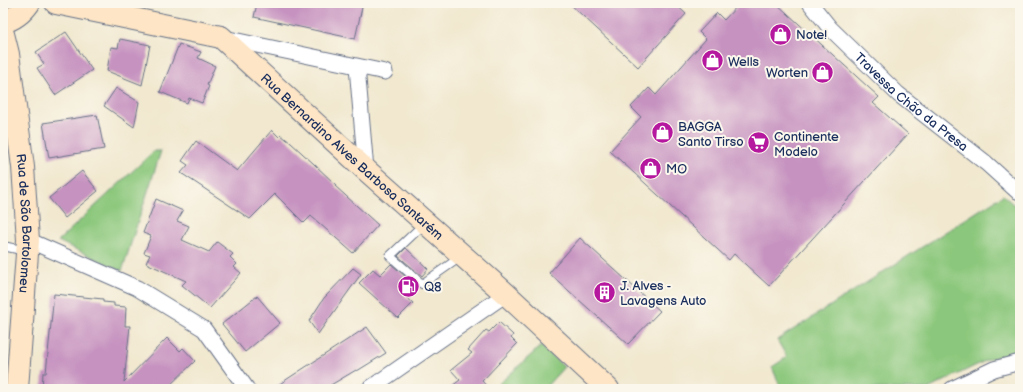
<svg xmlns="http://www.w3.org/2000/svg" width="1023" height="392" font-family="'Balsamiq Sans',sans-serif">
	<rect width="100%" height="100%" fill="#fbf7ec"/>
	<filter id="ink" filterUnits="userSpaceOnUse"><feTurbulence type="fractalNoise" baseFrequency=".025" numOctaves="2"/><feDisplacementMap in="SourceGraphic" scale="8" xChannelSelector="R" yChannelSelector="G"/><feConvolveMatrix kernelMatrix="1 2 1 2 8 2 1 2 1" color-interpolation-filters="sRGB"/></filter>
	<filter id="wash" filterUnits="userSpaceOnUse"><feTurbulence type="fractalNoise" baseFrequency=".012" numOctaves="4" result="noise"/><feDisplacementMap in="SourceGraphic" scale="16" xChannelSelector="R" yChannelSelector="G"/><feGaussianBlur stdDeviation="0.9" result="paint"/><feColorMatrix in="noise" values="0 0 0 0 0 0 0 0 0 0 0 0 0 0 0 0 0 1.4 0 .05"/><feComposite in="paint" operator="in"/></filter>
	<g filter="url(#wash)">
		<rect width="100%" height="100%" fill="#f1e8cf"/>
		<g fill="#8bc77c" stroke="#537b6d">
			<polygon points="154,151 161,151 122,271 58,241"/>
			<polygon points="1003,195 1013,204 1020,207 1020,351 989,359 928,389 781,389 772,367 787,357 777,340"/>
			<polygon points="541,346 564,367 544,389 493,389"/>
			<polygon points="1020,380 1020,389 994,389 1002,385"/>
		</g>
		<g id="blocks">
			<g fill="#c692c0">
				<polygon points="257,3 363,3 355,39 254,17"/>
				<polygon points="569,3 674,3 686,14 638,67"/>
				<polygon points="740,3 776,3 879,97 873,103 908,134 769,286 734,254 729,260 610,151 641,117 631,107 649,88 656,95 706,39 699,32 717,13 724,20"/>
				<polygon points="66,32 92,70 55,95 37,68 44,64 36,52"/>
				<polygon points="120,39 150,45 142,85 107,71 111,47 118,48"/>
				<polygon points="179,44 201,52 198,58 215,66 207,85 209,86 202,103 189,98 187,103 160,92"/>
				<polygon points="116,88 139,102 134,127 104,106"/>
				<polygon points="97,115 104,149 49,158 43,123"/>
				<polygon points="272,130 279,137 281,135 291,143 314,164 336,185 335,186 378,225 353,253 311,216 304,223 275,194 250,219 181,173 188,165 182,161 196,141 237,171"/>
				<polygon points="82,171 98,191 65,218 49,198"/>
				<polygon points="156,199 183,211 177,221 189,226 182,240 209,252 217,242 233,254 230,257 237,264 234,267 241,273 210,308 182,285 186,281 146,263 150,255 144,253 151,236 143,233"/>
				<polygon points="580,238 660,311 628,344 549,273"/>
				<polygon points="406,248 428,269 422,276 398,256"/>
				<polygon points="391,264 414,284 404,295 413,303 398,318 359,283 373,269 380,275"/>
				<polygon points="353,268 361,274 318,334 309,321 324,298"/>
				<polygon points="54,294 103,299 103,302 114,303 114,306 126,307 125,326 130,326 124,382 167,338 180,351 183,348 195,361 166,389 42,389 43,373 46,373"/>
				<polygon points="257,296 280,323 245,352 222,324"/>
				<polygon points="499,322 513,335 511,338 517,344 482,381 489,389 448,389 460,380 451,370 472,353 468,350 486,330 489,332"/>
				<polygon points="367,327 386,353 357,371 356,370 324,389 272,389"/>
			</g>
		</g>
	</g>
	<g filter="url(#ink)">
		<use href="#blocks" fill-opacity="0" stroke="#667086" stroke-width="1"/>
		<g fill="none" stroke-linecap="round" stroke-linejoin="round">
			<defs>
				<g id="lane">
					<polyline points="425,223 390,256 422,284 462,256"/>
					<polyline points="3,246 26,251"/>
				</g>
				<g id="street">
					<path id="s1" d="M810 3 830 28 898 94 986 163 1017 191 1020 192"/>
					<polyline points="224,38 385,72"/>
					<polyline points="357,67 366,170"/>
					<polyline points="28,240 137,288 204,329 247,389"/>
					<polyline points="369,389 506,294"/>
					<polyline points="952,389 994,369 1020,362"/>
				</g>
				<g id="secondary">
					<path id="s2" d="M56 3 221 37 366 170 506 294 608 389"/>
					<path d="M3 22C14 19 22 13 29 3"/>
					<path id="s3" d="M3 34 8 54 23 167 28 240 17 389"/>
				</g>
			</defs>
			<use href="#lane" stroke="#667086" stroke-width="10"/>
			<use href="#street" stroke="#667086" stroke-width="17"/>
			<use href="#secondary" stroke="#667086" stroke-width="24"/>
			<use href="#lane" stroke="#fff" stroke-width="8"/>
			<use href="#street" stroke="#fff" stroke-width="15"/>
			<use href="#secondary" stroke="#fde5c5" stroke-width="22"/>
		</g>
	</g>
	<defs>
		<symbol id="shop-disc" viewBox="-11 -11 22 22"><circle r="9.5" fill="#b5179e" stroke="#fbf7ec"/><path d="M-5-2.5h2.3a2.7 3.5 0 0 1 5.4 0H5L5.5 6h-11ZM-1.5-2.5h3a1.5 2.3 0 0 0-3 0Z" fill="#fff"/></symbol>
		<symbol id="supermarket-disc" viewBox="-11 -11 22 22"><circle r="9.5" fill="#b5179e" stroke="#fbf7ec"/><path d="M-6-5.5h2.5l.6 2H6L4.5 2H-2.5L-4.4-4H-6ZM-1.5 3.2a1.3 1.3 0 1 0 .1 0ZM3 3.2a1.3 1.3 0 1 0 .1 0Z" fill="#fff"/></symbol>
		<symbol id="fuel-disc" viewBox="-11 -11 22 22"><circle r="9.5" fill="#b5179e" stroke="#fbf7ec"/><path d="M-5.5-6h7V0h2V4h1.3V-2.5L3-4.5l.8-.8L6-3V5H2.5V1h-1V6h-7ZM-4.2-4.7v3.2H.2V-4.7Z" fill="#fff"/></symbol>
		<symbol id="building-disc" viewBox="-11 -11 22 22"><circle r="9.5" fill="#b5179e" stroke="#fbf7ec"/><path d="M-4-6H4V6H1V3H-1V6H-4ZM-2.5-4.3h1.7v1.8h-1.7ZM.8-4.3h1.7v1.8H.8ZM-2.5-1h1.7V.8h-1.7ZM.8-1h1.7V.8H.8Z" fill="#fff"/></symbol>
	</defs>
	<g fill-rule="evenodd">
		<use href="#shop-disc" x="768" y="22" width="25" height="25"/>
		<use href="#shop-disc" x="700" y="48" width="25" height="25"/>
		<use href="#shop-disc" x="810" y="60" width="25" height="25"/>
		<use href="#shop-disc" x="650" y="120" width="25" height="25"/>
		<use href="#supermarket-disc" x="746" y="130" width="25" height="25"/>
		<use href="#shop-disc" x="638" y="156" width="25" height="25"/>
		<use href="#fuel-disc" x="396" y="274" width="25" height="25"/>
		<use href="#building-disc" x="592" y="280" width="25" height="25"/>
	</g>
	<g text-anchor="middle" stroke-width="4" stroke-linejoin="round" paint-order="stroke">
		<g font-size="13" fill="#1b2f5e" stroke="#fbf7ec" text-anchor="start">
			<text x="796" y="39">Note!</text>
			<text x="728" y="66">Wells</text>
			<text x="808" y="77" text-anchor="end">Worten</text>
			<text x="678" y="131">BAGGA<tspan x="678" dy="15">Santo Tirso</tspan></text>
			<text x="774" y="141">Continente<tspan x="774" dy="15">Modelo</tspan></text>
			<text x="666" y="173">MO</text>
			<text x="620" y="290">J. Alves -<tspan x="620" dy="15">Lavagens Auto</tspan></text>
			<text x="424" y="291">Q8</text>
		</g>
		<g font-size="13" fill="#1b2f5e" stroke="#fbf7ec">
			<text dy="5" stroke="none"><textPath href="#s1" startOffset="142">Travessa Chão da Presa</textPath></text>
			<text dy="5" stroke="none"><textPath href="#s2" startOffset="346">Rua Bernardino Alves Barbosa Santarém</textPath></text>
			<text dy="5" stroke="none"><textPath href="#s3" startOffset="191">Rua de São Bartolomeu</textPath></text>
		</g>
	</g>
	<rect width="1023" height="392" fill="none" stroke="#fbf7ec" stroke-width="16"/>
</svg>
